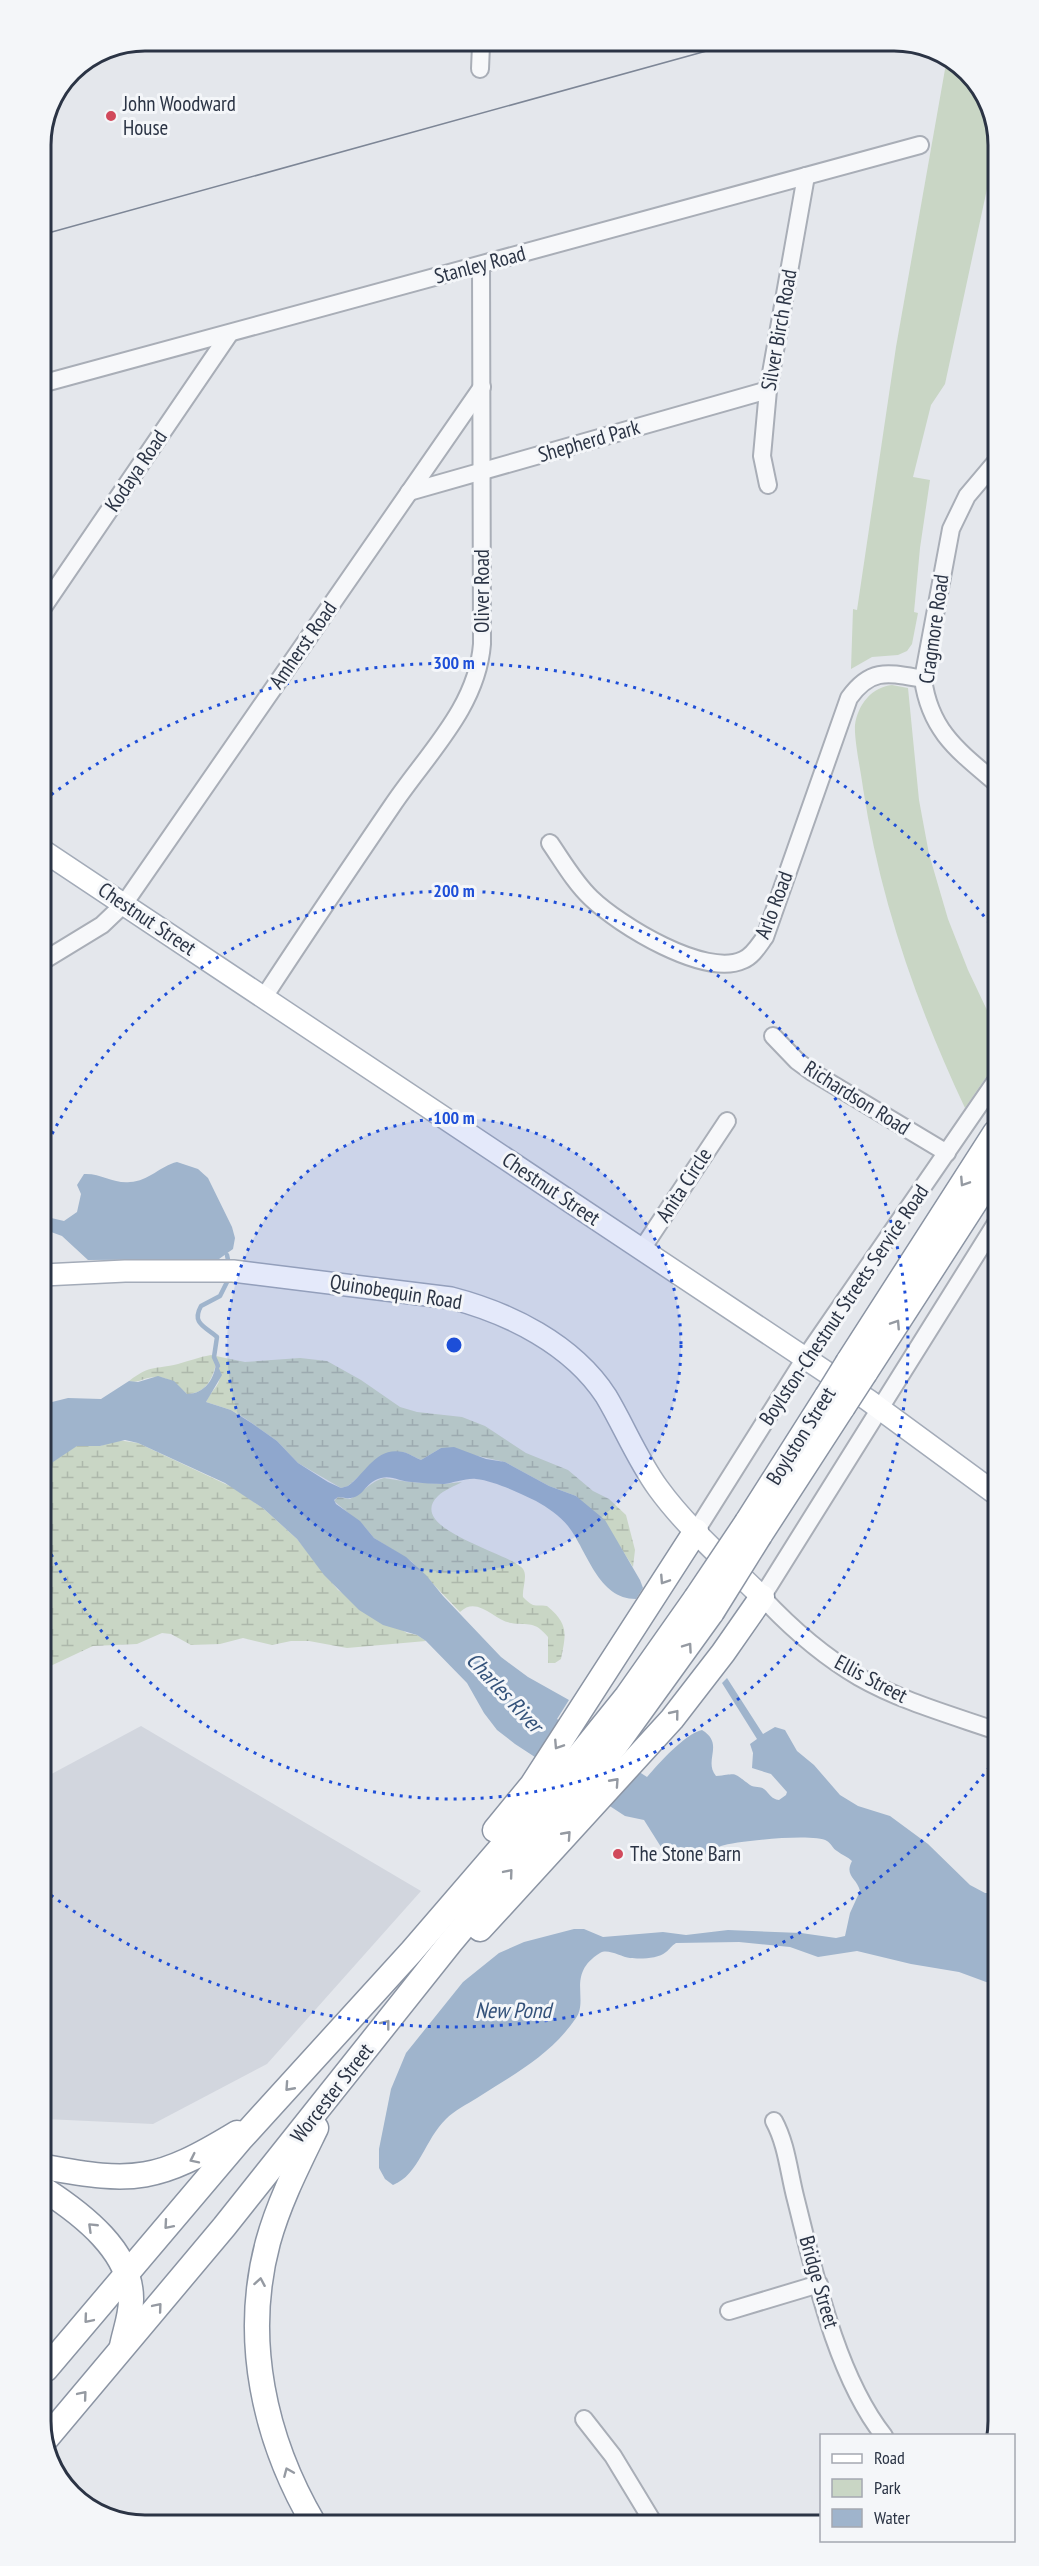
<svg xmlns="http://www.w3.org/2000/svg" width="1039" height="2566" font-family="'PT Sans Narrow',sans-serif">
	<defs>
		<pattern id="wetland-marsh" width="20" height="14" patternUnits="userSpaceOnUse" patternTransform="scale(1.5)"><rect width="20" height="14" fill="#c9d6c5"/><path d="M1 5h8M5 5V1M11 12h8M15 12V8" fill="none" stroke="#adb8ab"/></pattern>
	</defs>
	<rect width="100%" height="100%" fill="#e4e7ec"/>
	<polygon fill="#d2d6de" points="141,1726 421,1891 267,2064 153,2124 45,2119 44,1778"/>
	<g fill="url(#wetland-marsh)">
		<path d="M211 1355 245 1362 300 1358 327 1361 361 1380 400 1407 417 1412 462 1417 485 1426 526 1453 568 1470 593 1491 609 1499 626 1515 635 1550 633 1567 612 1534 576 1496 549 1486 505 1462 441 1448 421 1460 404 1452 358 1477 348 1486 341 1488 298 1463 277 1441 246 1419 231 1410 206 1402C214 1385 226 1384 216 1363 213 1379 205 1394 187 1394 175 1383 166 1374 148 1378 140 1380 137 1383 129 1381 151 1364 154 1370 178 1364 189 1361 199 1357 211 1355Z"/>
		<polygon points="117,1440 138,1443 234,1488 264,1509 297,1539 338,1590 407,1633 417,1635 426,1641 347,1648 309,1641 291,1641 272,1645 243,1638 220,1644 191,1645 171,1634 162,1633 137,1644 93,1646 44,1669 44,1468 71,1448 77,1446 100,1446"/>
		<path d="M384 1478 409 1482 444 1484 462 1482C455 1486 444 1490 438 1496 404 1529 511 1553 523 1569 528 1576 522 1588 523 1597 535 1609 534 1604 547 1606 569 1624 566 1634 561 1659L555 1663H548V1637C534 1620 529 1626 511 1623 494 1620 477 1595 460 1612L411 1561 374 1538 364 1526 334 1501 338 1497 350 1499C362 1493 371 1481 384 1478Z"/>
	</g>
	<g fill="#c9d6c5">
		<polygon points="947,58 958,62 993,112 993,161 945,384 931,405 913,477 930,480 920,548 914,612 918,613 912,644 907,651 898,655 872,657 851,669 853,609 857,610 896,347"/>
		<path d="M892 685 908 688 919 800 929 854 948 919 968 970 995 1027V1064L965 1108C917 1006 880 900 863 788 861 772 854 740 855 725 858 704 872 687 892 685Z"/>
	</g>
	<g fill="#9fb4cc">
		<path d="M177 1162 198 1169 208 1178 232 1227 235 1238 233 1249 219 1259 88 1260 62 1236 43 1229 47 1217 64 1221 77 1212 81 1194 77 1185 84 1174C101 1173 114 1184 130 1182 149 1181 160 1166 177 1162Z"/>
		<path d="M216 1362 222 1375 206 1402 231 1410 253 1424 277 1441 298 1463 328 1482 341 1488 348 1486C366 1473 376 1446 403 1452 409 1453 415 1458 421 1460L441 1448 454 1447 486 1459 505 1462 549 1486 576 1496 605 1520 640 1580 643 1588 636 1599C598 1599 588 1552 568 1526 560 1516 547 1507 536 1501 519 1493 495 1481 476 1479 466 1478 454 1483 444 1484 434 1484 422 1483 412 1482 401 1482 392 1475 381 1478 360 1484 366 1503 338 1497L334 1500 336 1504 360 1521 374 1538 406 1557 426 1575 443 1596 501 1657 528 1677 569 1700 557 1719 647 1777C659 1763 685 1734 702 1730 725 1744 703 1760 716 1776 739 1774 731 1771 750 1785 755 1788 760 1786 764 1789 770 1794 771 1799 779 1800L786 1795 787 1792 771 1774 752 1768 753 1753 750 1744 757 1739 722 1683 727 1678 763 1734 775 1727 785 1730 797 1751 814 1765 840 1795 858 1806 890 1816 928 1844 970 1885 985 1893H997V1986L959 1972 911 1964 857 1951 818 1957 790 1947 739 1942 676 1943C671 1946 670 1949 666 1952 658 1959 640 1959 630 1958 621 1957 608 1948 600 1953 566 1974 589 1999 576 2018 551 2055 513 2075 477 2098 466 2105 455 2110 446 2119 425 2139 419 2175 393 2185L385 2179 379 2168V2149L391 2089 406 2053 463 1982 499 1953 524 1942 574 1929H584L603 1937 663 1932 686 1935 728 1930 801 1933 836 1938 845 1936 850 1913 860 1891C857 1878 844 1876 852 1861 848 1857 842 1855 837 1851 833 1849 831 1843 827 1841 814 1833 736 1841 721 1846 705 1852 695 1864 678 1863L661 1847 644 1820 625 1816 515 1744 497 1730 484 1713 467 1683 426 1641 417 1635 383 1625 359 1610 324 1575 297 1539 264 1509 225 1483 138 1443 125 1440 100 1446H77L44 1468V1404L68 1398 101 1399 129 1381 138 1382 158 1376 174 1381 187 1394C205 1394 215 1378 216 1362Z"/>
	</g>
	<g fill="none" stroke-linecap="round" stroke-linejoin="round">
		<g stroke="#9fb4cc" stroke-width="4.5">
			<polyline points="227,1255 228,1260"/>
			<path d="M218 1366 214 1357 217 1337C206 1327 191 1324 201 1306L220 1296 227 1282"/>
		</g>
		<defs>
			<g id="minor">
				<polyline points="480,69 481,45"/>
				<polyline points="41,384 920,145"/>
				<path d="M994 464 967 496 951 529 923 679C930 730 957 750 995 782"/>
				<polyline points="768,485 762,456 768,390 806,176"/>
				<polyline points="409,492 768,390"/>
				<polyline points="42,609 230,333"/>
				<path d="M550 843C563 862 575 883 591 898 619 925 705 978 743 960 753 956 759 945 765 937L849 698C871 667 889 673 923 679"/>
				<polyline points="43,961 102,925 124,904 482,387"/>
				<path d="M264 997C306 933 349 869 392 806 426 755 477 708 482 644L481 265"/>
				<polyline points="773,1036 797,1061 812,1072 947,1153"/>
				<path d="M996 1223 762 1597C790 1627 823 1656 859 1677 901 1701 951 1715 997 1731"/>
				<polyline points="642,1249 727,1121"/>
				<polyline points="696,1531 805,1358 995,1082"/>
				<path d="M774 2121C787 2145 789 2174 796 2200 815 2275 836 2375 884 2436"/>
				<polyline points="729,2311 819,2284"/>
				<polyline points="584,2419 613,2456 653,2522"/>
			</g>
			<g id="major">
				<polyline points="42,850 868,1400 996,1494"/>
				<path d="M43 1275 125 1271H233L451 1298C509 1313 572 1344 606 1396 624 1426 637 1459 658 1488 687 1528 727 1562 762 1597"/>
			</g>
			<g id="highway">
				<polyline points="848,1362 995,1133"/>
				<polyline points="865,1373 996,1170"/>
				<polyline points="747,1522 827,1396"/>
				<polyline points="760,1535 843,1407"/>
				<polyline points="495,1830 532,1785 696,1531"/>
				<polyline points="480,1929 672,1719 723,1653 762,1597"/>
				<path d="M45 2167C135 2184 158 2181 237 2133"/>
				<path d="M45 2190C82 2214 132 2252 131 2300 131 2316 125 2331 122 2346"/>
				<polyline points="46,2369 240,2140 412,1951 557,1783 627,1696 696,1598"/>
				<polyline points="46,2439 224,2227 450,1943 616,1745 712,1612"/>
				<path d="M314 2524C264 2439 242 2339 268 2242 279 2202 298 2165 316 2128"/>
			</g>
		</defs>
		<use href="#minor" stroke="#a9aeb7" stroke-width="20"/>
		<use href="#major" stroke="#a3abb8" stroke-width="24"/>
		<use href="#highway" stroke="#8b94a3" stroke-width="27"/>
		<use href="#minor" stroke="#f7f8fa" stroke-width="16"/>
		<use href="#major" stroke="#fff" stroke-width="21"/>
		<use href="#highway" stroke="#fff" stroke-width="24"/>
		<polyline stroke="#7d8696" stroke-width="1.5" points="41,235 739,42"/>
		<defs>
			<g id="highway-bridge">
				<polyline points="827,1396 848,1362"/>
				<polyline points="843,1407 865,1373"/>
				<polyline points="696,1598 747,1522"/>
				<polyline points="712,1612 760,1535"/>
			</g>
		</defs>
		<use href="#highway-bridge" stroke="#8b94a3" stroke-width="27" stroke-linecap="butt"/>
		<use href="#highway-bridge" stroke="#fff" stroke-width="24"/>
	</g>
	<defs><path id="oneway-chevron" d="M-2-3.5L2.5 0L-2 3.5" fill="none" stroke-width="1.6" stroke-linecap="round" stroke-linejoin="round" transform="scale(1.5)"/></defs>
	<g stroke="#959aa2">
		<use href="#oneway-chevron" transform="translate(964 1182) rotate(123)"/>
		<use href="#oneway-chevron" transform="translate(896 1324) rotate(-57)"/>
		<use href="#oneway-chevron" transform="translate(664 1580) rotate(123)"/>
		<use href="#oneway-chevron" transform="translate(688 1647) rotate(-55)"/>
		<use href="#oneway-chevron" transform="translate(675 1714) rotate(-51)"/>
		<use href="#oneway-chevron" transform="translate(558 1745) rotate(123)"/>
		<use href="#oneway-chevron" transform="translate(615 1782) rotate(-48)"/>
		<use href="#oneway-chevron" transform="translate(567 1835) rotate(-48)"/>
		<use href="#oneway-chevron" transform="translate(509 1873) rotate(-50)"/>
		<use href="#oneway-chevron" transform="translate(386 2024) rotate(-52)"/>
		<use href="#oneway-chevron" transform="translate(289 2087) rotate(132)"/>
		<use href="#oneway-chevron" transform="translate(194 2159) rotate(154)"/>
		<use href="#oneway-chevron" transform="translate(168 2225) rotate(131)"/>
		<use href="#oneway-chevron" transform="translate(92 2227) rotate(-136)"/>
		<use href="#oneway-chevron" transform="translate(260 2282) rotate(-80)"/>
		<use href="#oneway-chevron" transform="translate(158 2307) rotate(-50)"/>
		<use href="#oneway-chevron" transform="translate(88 2319) rotate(130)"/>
		<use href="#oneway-chevron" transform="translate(83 2395) rotate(-50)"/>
		<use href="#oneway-chevron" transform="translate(288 2472) rotate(-113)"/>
	</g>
	<circle cx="454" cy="1345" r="227" fill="#1d4ed8" fill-opacity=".12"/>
	<g fill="none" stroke="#1d4ed8" stroke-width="3" stroke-dasharray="3 6">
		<circle cx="454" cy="1345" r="227"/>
		<path d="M44 1150A454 454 0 1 1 44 1540"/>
		<path d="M995 1760A682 682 0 0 1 48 1893M44 800A682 682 0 0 1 991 925"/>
	</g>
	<g fill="#d1495b" stroke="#f4f6f9" stroke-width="2">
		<circle cx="111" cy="116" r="6"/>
		<circle cx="618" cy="1854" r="6"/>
	</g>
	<g text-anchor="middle" stroke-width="6" stroke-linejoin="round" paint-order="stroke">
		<g font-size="21" fill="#2b3445" stroke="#f4f6f9" text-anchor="start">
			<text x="123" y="111">John Woodward<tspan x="123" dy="24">House</tspan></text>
			<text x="630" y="1861">The Stone Barn</text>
		</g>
		<g font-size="21" fill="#2b3445" stroke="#f4f6f9">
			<text transform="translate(480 265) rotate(-15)" y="7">Stanley Road</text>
			<text transform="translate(779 330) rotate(-80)" y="7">Silver Birch Road</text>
			<text transform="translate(589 441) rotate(-16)" y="7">Shepherd Park</text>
			<text transform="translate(136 471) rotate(-56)" y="7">Kodaya Road</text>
			<text transform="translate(482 591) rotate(-90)" y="7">Oliver Road</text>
			<text transform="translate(934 629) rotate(-82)" y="7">Cragmore Road</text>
			<text transform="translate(303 645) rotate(-55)" y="7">Amherst Road</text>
			<text transform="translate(774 905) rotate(-69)" y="7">Arlo Road</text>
			<text transform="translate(147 919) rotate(34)" y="7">Chestnut Street</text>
			<text transform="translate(857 1098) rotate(32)" y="7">Richardson Road</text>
			<text transform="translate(684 1185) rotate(-57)" y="7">Anita Circle</text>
			<text transform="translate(551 1189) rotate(34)" y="7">Chestnut Street</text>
			<text transform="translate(396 1292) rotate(9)" y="7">Quinobequin Road</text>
			<text transform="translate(844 1305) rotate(-56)" y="7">Boylston-Chestnut Streets Service Road</text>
			<text transform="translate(801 1436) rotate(-58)" y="7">Boylston Street</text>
			<text transform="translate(871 1679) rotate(28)" y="7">Ellis Street</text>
			<text transform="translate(332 2093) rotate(-52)" y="7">Worcester Street</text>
			<text transform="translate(819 2282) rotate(74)" y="7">Bridge Street</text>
		</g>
		<g font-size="22" font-style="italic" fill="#34527a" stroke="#f4f6f9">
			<text transform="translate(505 1692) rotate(47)" y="8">Charles River</text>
			<text x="513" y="2018">New Pond</text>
		</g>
	</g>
	<path d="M0 0H1039V2566H0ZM145 51H894A94 94 0 0 1 988 145V2421A94 94 0 0 1 894 2515H145A94 94 0 0 1 51 2421V145A94 94 0 0 1 145 51Z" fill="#f4f6f9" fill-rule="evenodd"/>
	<path fill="none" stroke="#2b3445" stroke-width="3" d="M145 51H894A94 94 0 0 1 988 145V2421A94 94 0 0 1 894 2515H145A94 94 0 0 1 51 2421V145A94 94 0 0 1 145 51Z"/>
	<circle cx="454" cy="1345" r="9" fill="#1d4ed8" stroke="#f4f6f9" stroke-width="3"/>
	<g font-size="18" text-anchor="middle" font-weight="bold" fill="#1d4ed8" stroke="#f4f6f9" stroke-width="6" stroke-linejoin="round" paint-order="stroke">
		<text x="454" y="669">300 m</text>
		<text x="454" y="897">200 m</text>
		<text x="454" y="1124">100 m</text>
	</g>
	<rect x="820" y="2434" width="195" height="108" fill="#f4f6f9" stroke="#a4a8b1" stroke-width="1.5"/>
	<rect x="832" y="2454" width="30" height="9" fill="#ffffff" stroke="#a4a8b1" stroke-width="1.5"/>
	<text x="874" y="2464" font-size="18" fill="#2b3445">Road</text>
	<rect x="832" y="2479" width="30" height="18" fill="#c9d6c5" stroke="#a4a8b1" stroke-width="1.5"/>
	<text x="874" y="2494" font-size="18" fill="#2b3445">Park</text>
	<rect x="832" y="2509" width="30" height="18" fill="#9fb4cc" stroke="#a4a8b1" stroke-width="1.5"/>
	<text x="874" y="2524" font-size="18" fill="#2b3445">Water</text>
</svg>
